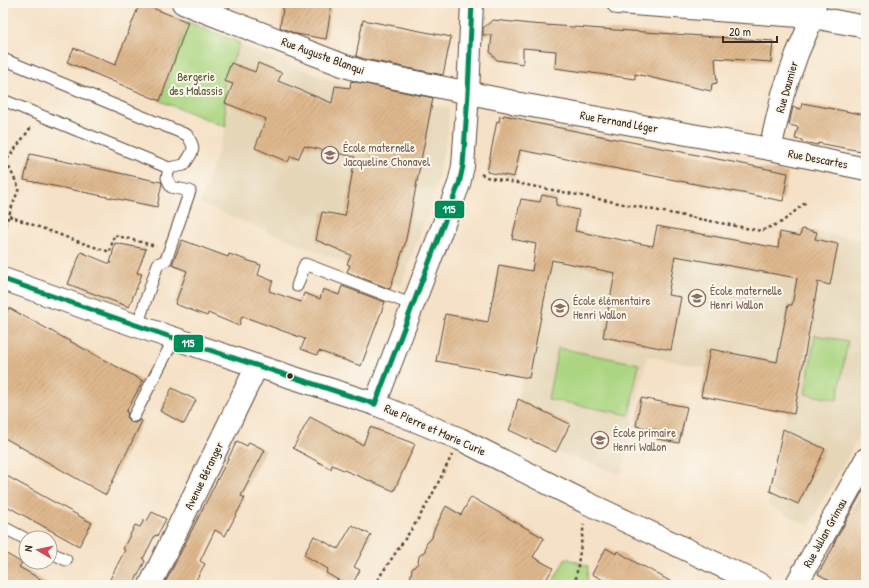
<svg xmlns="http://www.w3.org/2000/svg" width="869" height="588" font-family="'Patrick Hand',sans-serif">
	<defs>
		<pattern id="building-hatch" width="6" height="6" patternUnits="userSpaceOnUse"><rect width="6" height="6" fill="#deb88d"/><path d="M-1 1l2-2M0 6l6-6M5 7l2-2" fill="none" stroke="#bf9e79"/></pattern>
	</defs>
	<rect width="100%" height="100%" fill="#fbf7ec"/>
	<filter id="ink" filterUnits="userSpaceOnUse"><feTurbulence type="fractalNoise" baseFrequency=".025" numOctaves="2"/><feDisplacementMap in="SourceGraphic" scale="8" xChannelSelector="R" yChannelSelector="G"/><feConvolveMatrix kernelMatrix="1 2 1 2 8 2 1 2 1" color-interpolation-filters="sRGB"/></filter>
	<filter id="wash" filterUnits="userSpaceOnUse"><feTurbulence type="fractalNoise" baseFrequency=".012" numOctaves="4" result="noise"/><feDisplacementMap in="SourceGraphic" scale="16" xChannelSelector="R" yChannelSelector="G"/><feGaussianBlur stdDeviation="0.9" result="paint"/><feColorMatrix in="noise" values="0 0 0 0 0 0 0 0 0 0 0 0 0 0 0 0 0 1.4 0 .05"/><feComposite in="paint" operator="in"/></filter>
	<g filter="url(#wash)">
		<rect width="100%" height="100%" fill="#f5e1c6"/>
		<g fill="#e5d6b7">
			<polygon points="188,22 345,87 449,108 448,130 438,179 428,212 401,285 200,204 226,128 160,101"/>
			<polygon points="542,195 557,198 556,205 579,210 575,231 653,246 657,226 777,248 780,232 800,236 802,229 866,241 866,423 809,526 768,505 787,412 701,396 706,368 647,356 621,474 556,452 509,430 512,423 526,366 508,357 525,270 532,271 536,244 512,239 521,199 540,202"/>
		</g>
		<g fill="#abd581" stroke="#738050">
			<polygon points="188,22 240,43 224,81 226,127 160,101"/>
			<polygon points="815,335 848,341 837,400 805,394"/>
			<polygon points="558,348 639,364 629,415 548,399"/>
			<polygon points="566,558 588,566 587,583 590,585 551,585"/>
		</g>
		<g id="blocks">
			<g fill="url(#building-hatch)">
				<polygon points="140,3 188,22 160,101 67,62 74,48 115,65"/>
				<polygon points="284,3 332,3 326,39 296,34 280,27"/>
				<polygon points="363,20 451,37 443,75 364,59 356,56"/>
				<polygon points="493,20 531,24 773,41 771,62 715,58 717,83 712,84 711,91 635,74 635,79 555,68 556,51 523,48 523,64 497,60 490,52 492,35 483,35 483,28"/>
				<polygon points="231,63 255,72 258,63 282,73 278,81 332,103 335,86 350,88 351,81 433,98 405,244 390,289 347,272 350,265 347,264 351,255 316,240 322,212 345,216 355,157 304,146 298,159 291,156 288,162 255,148 266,119 225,103 233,84 224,81"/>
				<polygon points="802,103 866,115 866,152 818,143 818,145 802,142 802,140 795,139 798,127 789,125 793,107 801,109"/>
				<polygon points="504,115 525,120 525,121 788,173 783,201 520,150 514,177 487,172 497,121 499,122 500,116 503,117"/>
				<polygon points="30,154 161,182 162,183 157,207 24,180"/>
				<polygon points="542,195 557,198 556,205 579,210 575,231 653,246 657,226 778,248 780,232 800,236 802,229 817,232 815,239 838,244 830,285 818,282 794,414 701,396 710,349 777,362 788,305 792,305 797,278 675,256 668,295 681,297 671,350 603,337 615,273 552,260 529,378 436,361 445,314 488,322 499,265 532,271 536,244 512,239 521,199 540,202"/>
				<polygon points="182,240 228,257 229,254 261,265 258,275 273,281 269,291 301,302 304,293 320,299 323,289 339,295 342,286 385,302 361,366 319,351 317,355 301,349 305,339 242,316 239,326 208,313 207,316 175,304 187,271 172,265"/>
				<polygon points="115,243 146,249 137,273 142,274 129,307 68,284 81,252 110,264"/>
				<polygon points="9,308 143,381 126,412 128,413 127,416 128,419 130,422 135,423 137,422 140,420 142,421 106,495 3,437 3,318"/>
				<polygon points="172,388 196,400 184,424 160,411"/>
				<polygon points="641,398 687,407 679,443 657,439 658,430 636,426"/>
				<polygon points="518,399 570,424 556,452 509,430 512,423"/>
				<polygon points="310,417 363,445 370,427 415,444 394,491 332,465 331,469 293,448"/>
				<polygon points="783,429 825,449 798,504 770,491"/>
				<polygon points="237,441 247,446 249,442 265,450 241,496 245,498 225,536 215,530 200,561 205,564 193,585 164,585"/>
				<polygon points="3,474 92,523 79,546 3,504"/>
				<polygon points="866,485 866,585 837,585 818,574 835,544 834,543"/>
				<polygon points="471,497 544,538 533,557 553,568 543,585 409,585 412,569 418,563 419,556 425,551 426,544 432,538 433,532 446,506 461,515"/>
				<polygon points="152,512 166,519 157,536 155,535 143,559 145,561 133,585 107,585 125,550 123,549 135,525 140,527 144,520 147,521"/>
				<polygon points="352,525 371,535 354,567 360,570 352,585 347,585 326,573 328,569 304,555 314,536 338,549"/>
				<polygon points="606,548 616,554 617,551 643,567 643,566 677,585 612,585 592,574"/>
				<polygon points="3,552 22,563 19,567 51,585 3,585"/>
			</g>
		</g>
	</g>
	<g filter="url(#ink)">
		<use href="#blocks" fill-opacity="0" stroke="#574537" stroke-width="1"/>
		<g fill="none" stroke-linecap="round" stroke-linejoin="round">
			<defs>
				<g id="service">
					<path d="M3 59 187 135C197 150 193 151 184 165L169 168 167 178 171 187 190 191 166 260 158 264 137 326"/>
					<polyline points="3,100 169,168"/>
					<polyline points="297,286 305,264 413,305"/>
					<polyline points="134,416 174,339"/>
					<polyline points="3,527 26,539"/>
					<polyline points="50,552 66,560"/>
				</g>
				<g id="minor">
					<polyline points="183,3 345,66 361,71 514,102 515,103 770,149 866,169"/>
					<polyline points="618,3 813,17 866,27"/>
					<polyline points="770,149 783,94 797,54 813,17 815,4"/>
					<polyline points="3,279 137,326 257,366 375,404 460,439 587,503 762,585"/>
					<polyline points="375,404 459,184 463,166 468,93 472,3"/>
					<polyline points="150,585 257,366"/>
					<polyline points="796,585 866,459"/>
				</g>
			</defs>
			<use href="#service" stroke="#574537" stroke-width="13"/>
			<use href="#minor" stroke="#574537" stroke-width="24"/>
			<g stroke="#574537" stroke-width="2.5" stroke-dasharray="3 3" stroke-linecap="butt">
				<polyline points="481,174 486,177 761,231 782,222 806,202"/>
				<polyline points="9,216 82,243 110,252 114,235 156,246"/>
				<polyline points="3,231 19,188 6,161 32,126"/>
				<polyline points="374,585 417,521 431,497 452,455"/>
				<polyline points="575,585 584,524"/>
			</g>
			<use href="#service" stroke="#fff" stroke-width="11"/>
			<use href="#minor" stroke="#fff" stroke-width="22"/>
			<defs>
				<g id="bus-1">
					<polyline points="3,279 188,343 375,404"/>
					<polyline points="375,404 459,184 463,166 468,93 472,3"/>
				</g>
			</defs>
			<use href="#bus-1" stroke="#fbf7ec" stroke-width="8"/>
			<use href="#bus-1" stroke="#008b5a" stroke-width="5"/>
		</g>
	</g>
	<defs>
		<symbol id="school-ring" viewBox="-11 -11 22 22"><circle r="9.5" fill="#fbf7ec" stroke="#8d6e63" stroke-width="1.5"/><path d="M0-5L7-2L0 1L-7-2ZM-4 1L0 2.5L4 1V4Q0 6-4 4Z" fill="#8d6e63"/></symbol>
	</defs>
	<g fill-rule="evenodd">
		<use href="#school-ring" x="320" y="145" width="20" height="20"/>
		<use href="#school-ring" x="687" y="288" width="20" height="20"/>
		<use href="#school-ring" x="550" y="298" width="20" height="20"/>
		<use href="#school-ring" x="590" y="430" width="20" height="20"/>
	</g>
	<circle fill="#3b2a1e" stroke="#fbf7ec" stroke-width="1.5" cx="290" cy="376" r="3.5"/>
	<g text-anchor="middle" stroke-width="4" stroke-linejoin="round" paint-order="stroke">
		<g font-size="12" fill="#3b2a1e" stroke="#fbf7ec">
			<text transform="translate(323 56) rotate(20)" y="4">Rue Auguste Blanqui</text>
			<text transform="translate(787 87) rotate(-74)" y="4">Rue Daumier</text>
			<text transform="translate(619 122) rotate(10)" y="4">Rue Fernand Léger</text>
			<text transform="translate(818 159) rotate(11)" y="4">Rue Descartes</text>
			<text transform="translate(435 430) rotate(24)" y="4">Rue Pierre et Marie Curie</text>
			<text transform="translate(204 476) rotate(-64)" y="4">Avenue Béranger</text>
			<text transform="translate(825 533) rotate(-61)" y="4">Rue Julian Grimau</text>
		</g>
		<g font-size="12" fill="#575537" stroke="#fbf7ec">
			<text x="196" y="81">Bergerie<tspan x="196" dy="14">des Malassis</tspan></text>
		</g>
		<g font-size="12" fill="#785e54" stroke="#fbf7ec" text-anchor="start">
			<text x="343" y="152">École maternelle<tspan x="343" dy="14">Jacqueline Chonavel</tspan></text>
			<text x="710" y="295">École maternelle<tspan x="710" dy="14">Henri Wallon</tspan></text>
			<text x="573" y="305">École élémentaire<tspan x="573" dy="14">Henri Wallon</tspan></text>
			<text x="613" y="437">École primaire<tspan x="613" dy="14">Henri Wallon</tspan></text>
		</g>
	</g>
	<g stroke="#fbf7ec" stroke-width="1.5">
		<rect x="434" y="200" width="31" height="19" rx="4" fill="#008b5a"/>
		<rect x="173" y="334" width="31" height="19" rx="4" fill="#008b5a"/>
	</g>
	<g font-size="11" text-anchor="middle" font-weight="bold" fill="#fff">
		<text x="449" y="213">115</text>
		<text x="188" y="347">115</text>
	</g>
	<rect width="869" height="588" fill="none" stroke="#fbf7ec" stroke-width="16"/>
	<g transform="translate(38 550) rotate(279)"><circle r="19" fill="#fbf7ec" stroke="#aea59a"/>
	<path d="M0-3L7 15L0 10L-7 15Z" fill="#d1495b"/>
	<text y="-6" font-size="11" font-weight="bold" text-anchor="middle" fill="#3b2a1e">N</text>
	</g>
	<path d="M723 36v6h54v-6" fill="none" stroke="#3b2a1e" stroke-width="2"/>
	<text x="729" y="36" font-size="12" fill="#3b2a1e" stroke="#fbf7ec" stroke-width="3" paint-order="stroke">20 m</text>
</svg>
